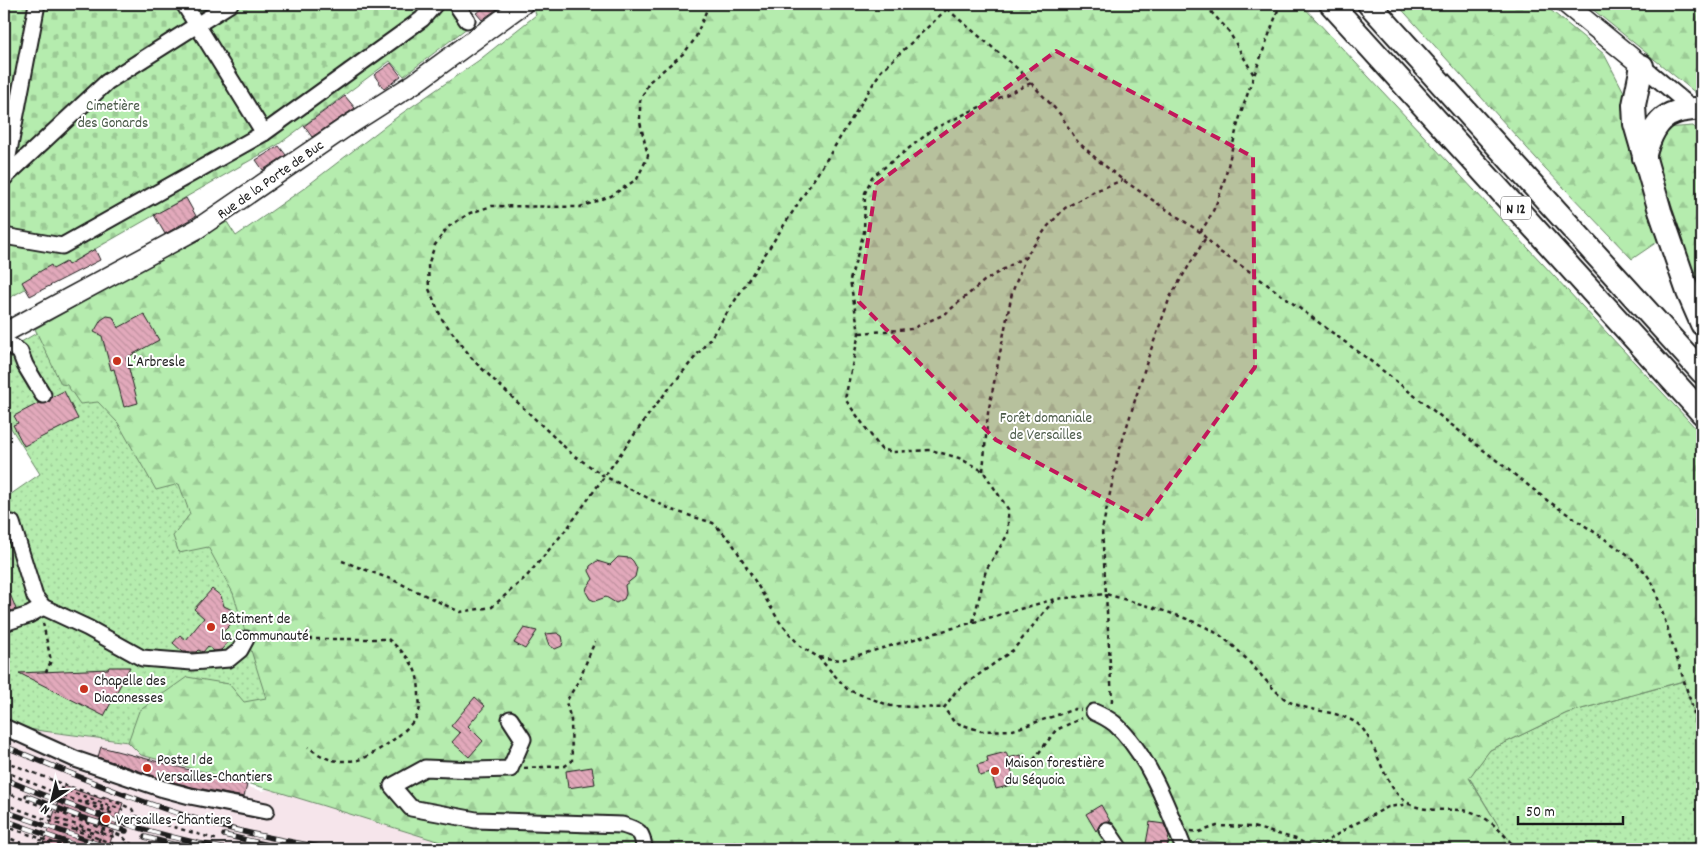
<svg xmlns="http://www.w3.org/2000/svg" width="1706" height="853" font-family="Dekko,sans-serif">
	<defs>
		<pattern id="grass-dots" width="8" height="8" patternUnits="userSpaceOnUse" patternTransform="scale(1.25)"><rect width="8" height="8" fill="#b5ecae"/><path d="M2 2h.1M6 6h.1" fill="none" stroke="#9bca95" stroke-width="1.8" stroke-linecap="round"/></pattern>
		<pattern id="forest-firs" width="22" height="20" patternUnits="userSpaceOnUse" patternTransform="scale(1.25)"><rect width="22" height="20" fill="#b5ecae"/><path d="M5 1l3.5 6h-7zM16 11l3.5 6h-7z" fill="#9bca95"/></pattern>
		<pattern id="cemetery-stones" width="16" height="16" patternUnits="userSpaceOnUse" patternTransform="scale(1.25)"><rect width="16" height="16" fill="#b5ecae"/><path d="M2 7V4a2 2 0 0 1 4 0v3zM10 15v-3a2 2 0 0 1 4 0v3z" fill="#9bca95"/></pattern>
		<pattern id="building-back-hatch" width="6" height="6" patternUnits="userSpaceOnUse" patternTransform="scale(1.25)"><rect width="6" height="6" fill="#e2a9bb"/><path d="M-1 5l2 2M0 0l6 6M5-1l2 2" fill="none" stroke="#c191a0"/></pattern>
	</defs>
	<rect width="100%" height="100%" fill="#fff"/>
	<filter id="ink" filterUnits="userSpaceOnUse"><feTurbulence type="fractalNoise" baseFrequency=".02" numOctaves="2"/><feDisplacementMap in="SourceGraphic" scale="10" xChannelSelector="R" yChannelSelector="G"/><feConvolveMatrix kernelMatrix="1 2 1 2 8 2 1 2 1" color-interpolation-filters="sRGB"/></filter>
	<g filter="url(#ink)">
		<g fill="#f6e5eb">
			<polygon points="4,722 12,727 128,742 141,755 262,791 269,789 463,849 4,849"/>
			<polygon points="973,843 1008,849 761,849"/>
		</g>
		<g fill="url(#grass-dots)" stroke="#688465">
			<polygon points="227,222 437,665 128,742 12,727 4,722 4,499 40,474 4,417 4,352"/>
			<polygon points="1684,681 1693,709 1702,753 1702,841 1679,849 1517,849 1501,830 1469,777 1490,750 1567,713"/>
		</g>
		<g fill="url(#forest-firs)" stroke="#688465">
			<polygon points="540,4 1301,4 1702,435 1702,753 1693,709 1683,681 1567,713 1490,750 1469,778 1501,830 1517,849 1256,849 1249,846 1198,840 1189,849 1008,849 973,843 761,849 463,849 269,789 141,755 128,742 139,711 187,677 229,684 244,702 266,698 233,593 208,547 179,553 173,536 190,514 179,484 156,490 118,423 98,402 80,404 67,385 61,384 35,329 227,222 236,236 303,189 401,114 478,61 536,15 534,8"/>
			<polygon points="1397,4 1543,4 1604,54 1625,94 1660,240 1632,259 1545,168"/>
			<polygon points="1586,4 1702,4 1702,98"/>
			<polygon points="1693,126 1702,134 1702,298 1680,239 1657,158 1665,128"/>
		</g>
		<polygon fill="url(#cemetery-stones)" stroke="#688465" points="4,4 465,4 476,21 404,76 390,61 279,144 4,301"/>
		<g fill="url(#building-back-hatch)" stroke="#1c1c1c">
			<polygon points="490,4 504,4 482,20 476,13"/>
			<polygon points="391,63 401,76 384,89 374,75"/>
			<polygon points="345,96 355,108 312,137 304,126"/>
			<polygon points="279,146 286,155 263,170 256,160"/>
			<polygon points="186,198 196,216 165,234 154,215"/>
			<polygon points="95,249 100,260 30,296 22,282 51,265 53,269 66,262 68,265"/>
			<polygon points="144,314 159,340 126,358 138,403 124,407 114,369 111,370 102,336 94,332 101,320 107,316 113,317 118,328"/>
			<polygon points="64,391 78,419 24,446 13,425 18,423 14,416 39,403 47,403 52,397"/>
			<polygon points="618,557 630,558 633,561 637,568 635,577 625,585 626,594 624,599 616,603 606,597 595,601 590,599 586,592 587,587 593,579 589,571 590,566 597,561 610,565"/>
			<polygon points="4,579 16,609 4,613"/>
			<polygon points="212,589 221,596 224,606 236,612 237,617 235,620 223,632 231,639 221,650 214,651 208,646 203,652 198,650 196,652 183,652 173,643 180,635 186,640 204,618 194,609"/>
			<polygon points="524,628 537,631 525,649 514,643"/>
			<polygon points="557,633 562,636 563,641 562,646 555,649 549,645 545,634"/>
			<polygon points="109,667 130,667 104,716 19,673 108,669"/>
			<polygon points="475,697 485,706 468,726 483,741 469,757 452,742 460,733 451,726"/>
			<polygon points="101,747 247,785 244,797 192,787 163,779 98,757"/>
			<polygon points="1006,752 1008,758 1021,755 1023,765 1011,769 1015,784 996,789 991,773 980,776 977,765 988,762 987,757"/>
			<polygon points="592,767 595,784 568,788 566,771"/>
			<polygon points="64,786 102,799 103,796 123,803 108,849 41,849"/>
			<polygon points="1101,805 1110,821 1101,823 1096,831 1086,814"/>
			<polygon points="1150,822 1164,824 1169,836 1167,849 1145,849"/>
		</g>
		<g fill="none" stroke-linecap="round" stroke-linejoin="round">
			<defs>
				<g id="minor">
					<polyline points="184,4 264,133"/>
					<polyline points="456,4 467,20"/>
					<polyline points="1642,66 1697,112"/>
					<polyline points="4,177 37,4"/>
					<polyline points="4,178 107,82 230,4"/>
					<polyline points="4,236 62,246 264,133 422,19 435,4"/>
					<polyline points="4,345 10,345 20,352 25,365 43,395"/>
					<polyline points="12,523 35,597 43,607 88,628 142,658 192,662 229,659 240,650 246,639"/>
					<polyline points="4,623 29,615 43,607"/>
					<path d="M1094 712C1101 715 1109 719 1115 724 1148 754 1168 808 1184 849"/>
					<path d="M510 719 523 739 510 769 475 770 425 768 392 786 411 808 476 820 622 825C639 830 643 832 644 849"/>
					<polyline points="4,727 75,759 160,788 190,796 266,811"/>
					<polyline points="1107,830 1120,849"/>
				</g>
				<g id="major">
					<polyline points="1566,4 1642,66"/>
					<polyline points="4,333 197,229 346,127 415,83 523,4"/>
				</g>
				<g id="highway">
					<polyline points="1331,4 1702,413"/>
					<polyline points="1369,4 1702,372"/>
					<polyline points="1642,66 1634,105 1635,124 1660,211 1688,292 1702,324"/>
					<path d="M1644 158C1648 141 1655 119 1674 113 1681 110 1688 110 1694 109"/>
				</g>
			</defs>
			<use href="#minor" stroke="#1c1c1c" stroke-width="19"/>
			<use href="#major" stroke="#1c1c1c" stroke-width="22"/>
			<use href="#highway" stroke="#1c1c1c" stroke-width="26"/>
			<g stroke="#1c1c1c" stroke-width="2.5" stroke-dasharray="4 4" stroke-linecap="butt">
				<polyline points="709,4 695,39 684,53 649,82 640,101 640,122 648,156 637,179 611,196 580,207 492,206 470,213 448,227 435,245 428,265 429,289 442,319 474,361 572,454 604,476 672,510 713,523 731,541 779,621 800,646 818,657 841,660 1055,599 1106,594 1112,700 1111,705"/>
				<path d="M941 4 1018 69 1060 114 1077 141 1100 162 1123 180 1200 232 1220 252 1249 271 1368 359 1548 501 1627 554C1638 564 1647 573 1654 586L1693 709 1702 753"/>
				<polyline points="1208,4 1212,13 1228,30 1255,77"/>
				<path d="M1200 232C1225 200 1228 159 1239 120 1251 81 1267 42 1280 4"/>
				<path d="M1205 239 1170 297 1148 358 1119 452 1102 530 1106 594C1139 604 1200 618 1226 640 1244 654 1258 673 1274 689 1278 693 1283 698 1288 701 1310 713 1346 710 1362 728 1380 750 1384 791 1410 804 1425 812 1443 809 1459 810 1485 811 1501 831 1516 849"/>
				<polyline points="860,333 911,329 945,314 984,281 1024,257"/>
				<polyline points="983,471 988,413 1012,293 1026,256 1048,226 1065,208 1095,191 1123,180"/>
				<polyline points="342,561 393,580 460,612 492,607 527,576 569,526 654,407 710,339 827,159 881,71 947,9 950,4"/>
				<polyline points="1054,600 1013,650 956,691 944,708 954,722 981,731 1013,730 1075,709 1081,710"/>
				<polyline points="973,622 986,570 1008,534 1008,509 983,471 959,458 931,450 893,452 881,449 845,399 859,333 850,280 864,232 865,193 872,177 935,128 1031,83"/>
				<polyline points="43,623 51,661 46,672"/>
				<path d="M260 639H388C409 657 419 667 419 696 419 701 421 707 419 711 416 727 373 756 358 760 352 761 344 761 339 761 326 760 318 754 308 747"/>
				<polyline points="818,657 848,690 891,706 944,708"/>
				<polyline points="4,761 62,784 121,804 132,809 136,816 218,840"/>
				<polyline points="1029,766 1056,730 1082,718"/>
				<polyline points="524,768 565,766 572,761 571,720 566,702 579,680 595,641"/>
				<polyline points="4,771 58,794 117,815 128,819 136,816"/>
				<polyline points="60,788 123,810"/>
				<polyline points="4,792 122,836 129,843 154,849"/>
				<polyline points="85,803 88,802 102,806 98,818 105,822"/>
				<polyline points="4,804 108,842 119,846 129,843"/>
				<polyline points="49,816 114,837"/>
				<polyline points="4,826 72,849"/>
				<polyline points="75,831 78,828 93,833 90,845 95,849"/>
				<polyline points="1191,831 1199,832 1217,826 1253,827 1296,839 1310,846 1321,845 1347,828 1388,807 1410,804"/>
				<polyline points="4,836 36,849"/>
				<polyline points="39,844 55,849"/>
				<polyline points="38,849 41,839"/>
				<polyline points="96,849 110,807"/>
				<polyline points="1679,849 1702,841"/>
			</g>
			<use href="#minor" stroke="#fff" stroke-width="15"/>
			<use href="#major" stroke="#fff" stroke-width="19"/>
			<use href="#highway" stroke="#fff" stroke-width="22"/>
			<defs>
				<g id="rail">
					<path d="M4 746C70 773 137 802 206 822 247 834 290 842 332 849"/>
					<path d="M4 779C75 809 150 835 227 849"/>
					<polyline points="27,796 83,818 126,831"/>
					<polyline points="4,811 112,849"/>
					<polyline points="4,820 86,849"/>
					<polyline points="224,835 273,846"/>
					<polyline points="145,837 190,849"/>
					<polyline points="4,844 18,849"/>
				</g>
			</defs>
			<use href="#rail" stroke="#1c1c1c" stroke-width="5.5"/>
			<use href="#rail" stroke="#fff" stroke-width="4" stroke-dasharray="11" stroke-linecap="butt"/>
		</g>
	</g>
	<path fill="#c2185b" fill-opacity="0.2" stroke="#c2185b" stroke-width="4" stroke-dasharray="10 6" stroke-linejoin="round" d="M1056 51 1253 157 1255 367 1144 520 996 440 859 302 876 184Z"/>
	<g fill="#c8321e" stroke="#fff" stroke-width="2">
		<circle cx="117" cy="361" r="5"/>
		<circle cx="211" cy="627" r="5"/>
		<circle cx="84" cy="689" r="5"/>
		<circle cx="147" cy="768" r="5"/>
		<circle cx="995" cy="771" r="5"/>
		<circle cx="106" cy="819" r="5"/>
	</g>
	<g text-anchor="middle" stroke-width="4" stroke-linejoin="round" paint-order="stroke">
		<rect fill="#fff" stroke="#606060" stroke-width="1" x="1501" y="196.5" width="30" height="23" rx="4"/>
		<g font-size="14" font-weight="bold" fill="#1c1c1c">
			<text x="1516" y="213">N 12</text>
		</g>
		<g font-size="15" fill="#4a5a48" stroke="#fff">
			<text x="113" y="110">Cimetière<tspan x="113" dy="17">des Gonards</tspan></text>
			<text x="1046" y="422">Forêt domaniale<tspan x="1046" dy="17">de Versailles</tspan></text>
		</g>
		<g font-size="15" fill="#1c1c1c" stroke="#fff">
			<text transform="translate(270 179) rotate(-35)" y="5">Rue de la Porte de Buc</text>
		</g>
		<g font-size="15" fill="#1c1c1c" stroke="#fff" text-anchor="start">
			<text x="127" y="366">L’Arbresle</text>
			<text x="221" y="623">Bâtiment de<tspan x="221" dy="17">la Communauté</tspan></text>
			<text x="94" y="685">Chapelle des<tspan x="94" dy="17">Diaconesses</tspan></text>
			<text x="157" y="764">Poste 1 de<tspan x="157" dy="17">Versailles-Chantiers</tspan></text>
			<text x="1005" y="767">Maison forestière<tspan x="1005" dy="17">du Séquoia</tspan></text>
			<text x="116" y="824">Versailles-Chantiers</text>
		</g>
	</g>
	<rect width="1706" height="853" fill="none" stroke="#fff" stroke-width="20"/>
	<rect x="10" y="10" width="1686" height="833" fill="none" stroke="#1c1c1c" stroke-width="2" filter="url(#ink)"/>
	<g transform="translate(52 800) rotate(215)" stroke="#ffffff" stroke-width="4" paint-order="stroke">
	<path d="M0-4L9 19L0 12L-9 19Z" fill="#1c1c1c"/>
	<text y="-8" font-size="14" font-weight="bold" text-anchor="middle" fill="#1c1c1c">N</text>
	</g>
	<path d="M1518 816v8h105v-8" fill="none" stroke="#1c1c1c" stroke-width="2.5"/>
	<text x="1526" y="816" font-size="15" fill="#1c1c1c" stroke="#ffffff" stroke-width="4" paint-order="stroke">50 m</text>
</svg>
